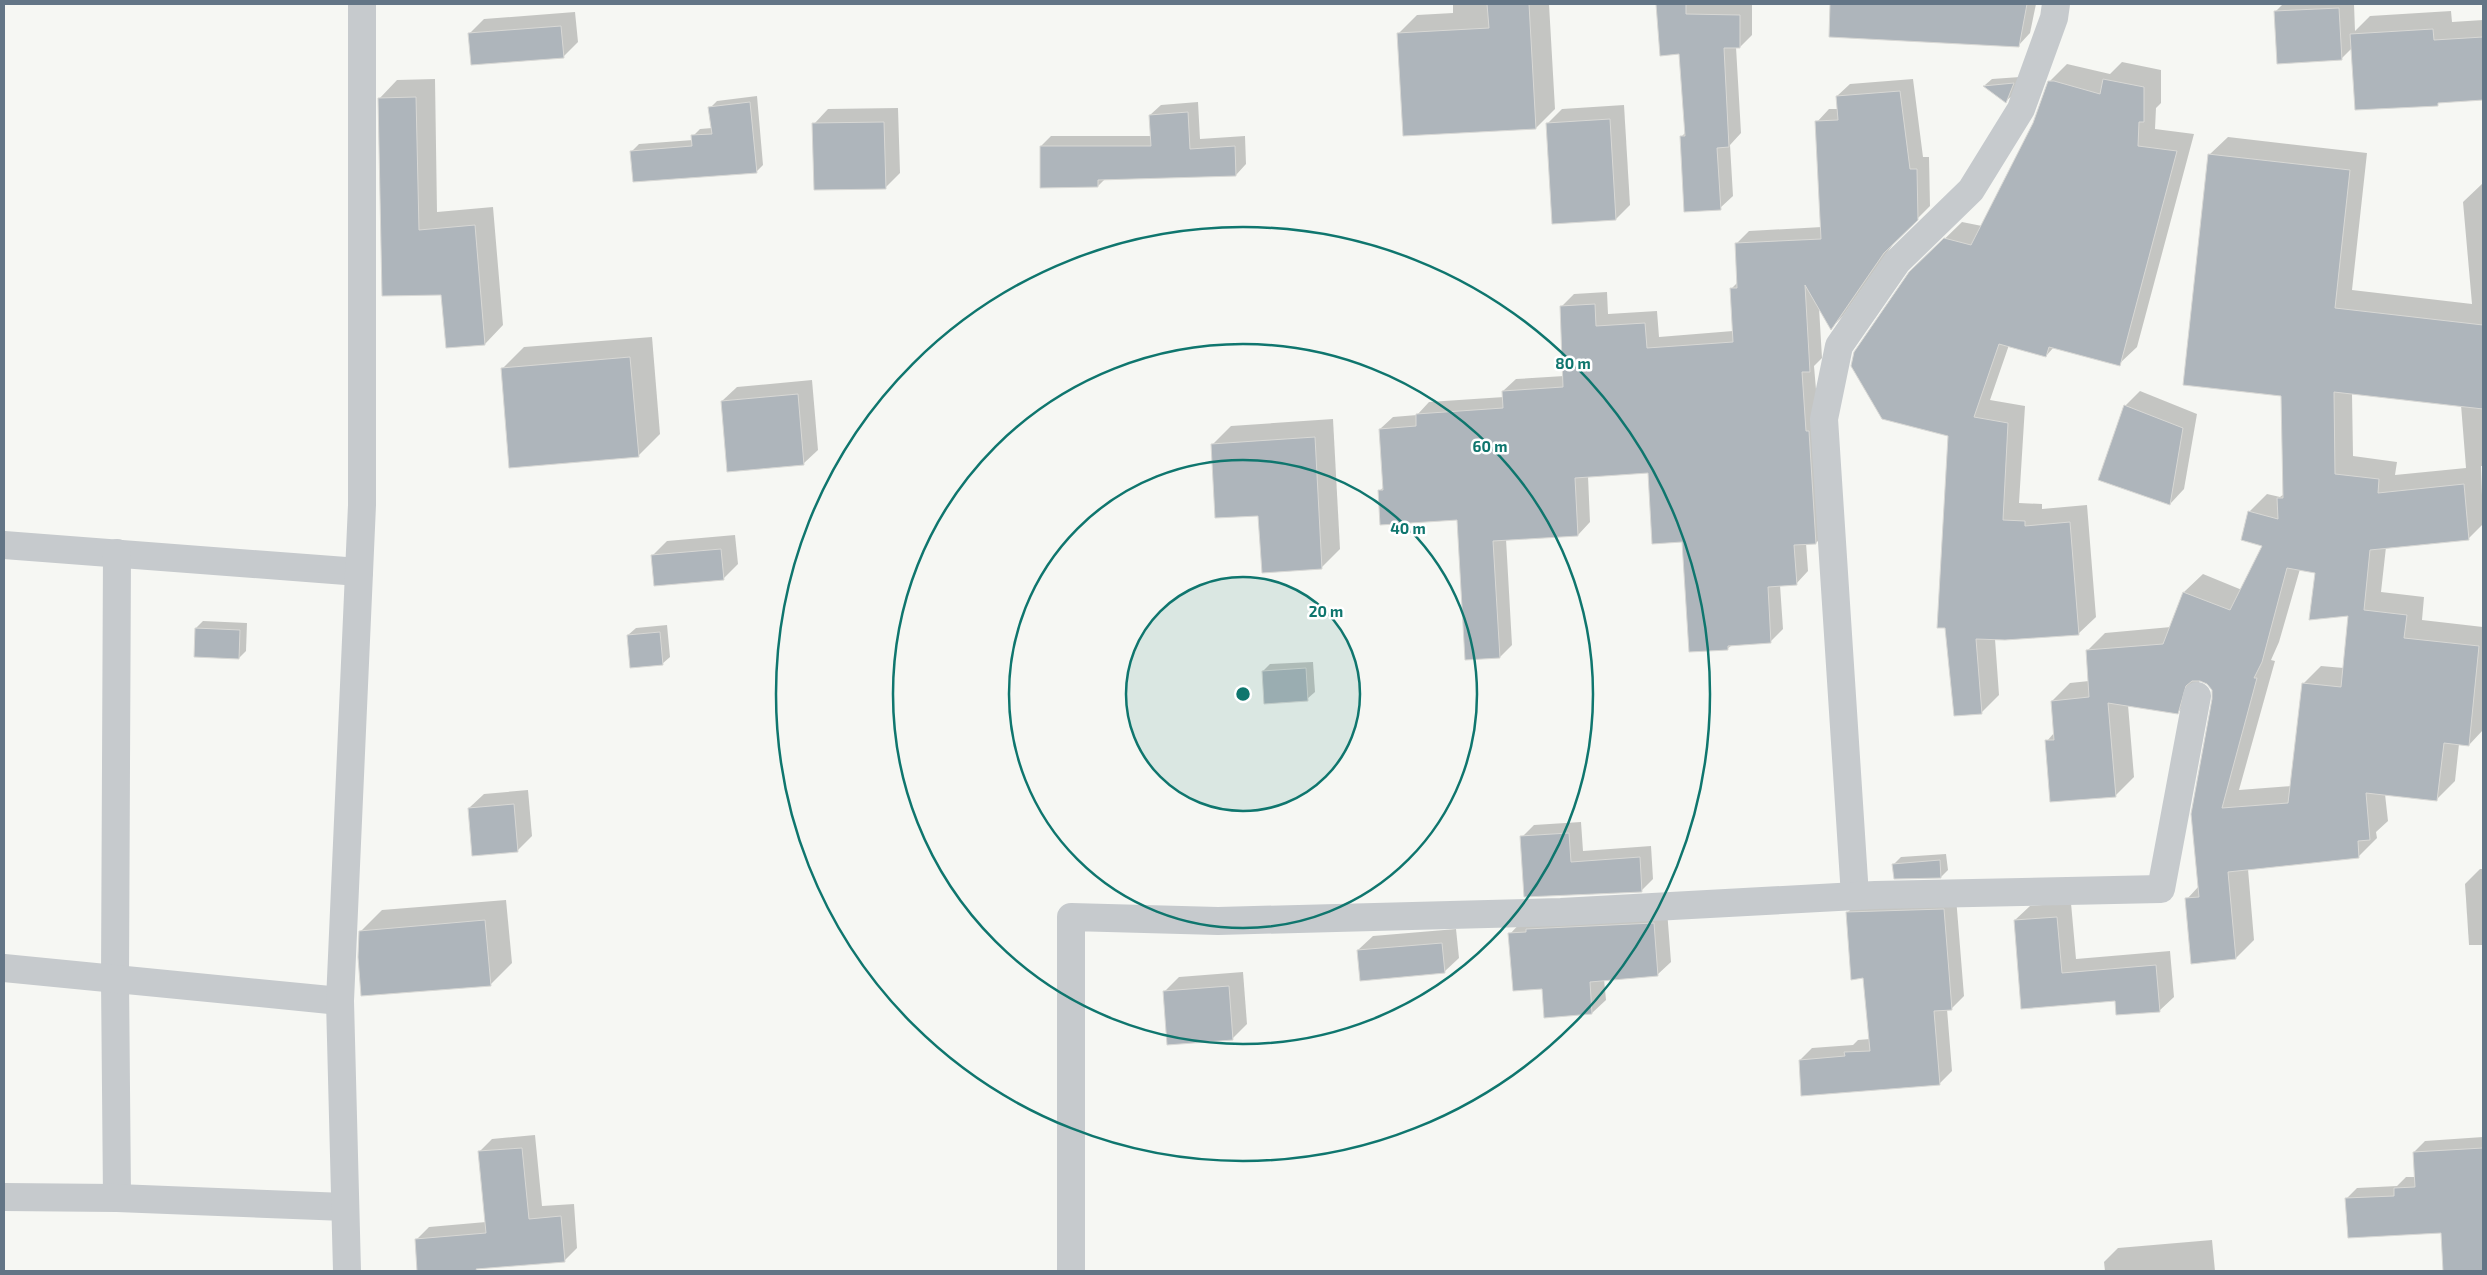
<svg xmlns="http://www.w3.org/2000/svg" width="2487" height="1275" font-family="'Exo 2',sans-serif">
	<rect width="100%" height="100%" fill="#f6f7f3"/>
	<g fill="#0003" fill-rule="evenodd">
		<polygon points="1453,4 1549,4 1555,109 1536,128 1399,33 1417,15 1453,13"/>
		<polygon points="1657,4 1752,4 1752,35 1740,47 1736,47 1741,133 1730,145 1733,196 1720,208 1681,137 1686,132 1680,53 1661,54"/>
		<polygon points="1832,4 2036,4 2030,33 2018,46 1830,36"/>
		<polygon points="2283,4 2354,4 2355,31 2370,16 2451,11 2452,22 2483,20 2483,99 2441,101 2437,104 2352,48 2341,59 2275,12"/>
		<polygon points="575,12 578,42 563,57 470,33 484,19"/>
		<polygon points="2122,62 2161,70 2161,103 2156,108 2155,129 2194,134 2137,347 2119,364 2054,347 2046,356 2009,345 1990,400 2025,406 2019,503 2042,504 2042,509 2087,505 2096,617 2078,634 1995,639 1999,695 1982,712 1955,715 1949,435 1928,255 1962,222 1982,226 2034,124 2049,82 2067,64 2110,74"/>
		<polygon points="2020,77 2013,95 2006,101 1985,85 1992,79"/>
		<polygon points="435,79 437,212 493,207 503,325 485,344 443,293 383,295 379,99 397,80"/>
		<polygon points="1913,79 1923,157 1929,157 1930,206 1896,240 1843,316 1831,328 1819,307 1822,358 1814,366 1828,530 1816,543 1806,543 1808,571 1796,584 1780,585 1783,629 1770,642 1732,645 1727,649 1684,540 1649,471 1588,476 1590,522 1578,535 1506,539 1512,645 1500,657 1458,519 1379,491 1384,487 1380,429 1393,417 1417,415 1429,402 1504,397 1503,391 1516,379 1564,376 1561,307 1574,294 1607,292 1608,314 1657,311 1659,337 1733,331 1731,289 1738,282 1736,244 1749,231 1822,227 1817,122 1829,109 1838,109 1837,96 1850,84"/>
		<polygon points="757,96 763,165 756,172 632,151 639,144 693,140 693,136 700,129 712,128 710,108 717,101"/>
		<polygon points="1198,102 1200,139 1245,136 1246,164 1236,175 1105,179 1098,186 1041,146 1051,136 1152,136 1150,115 1161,105"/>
		<polygon points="1624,105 1630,205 1616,219 1548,123 1562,109"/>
		<polygon points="898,108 900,173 885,188 814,124 828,109"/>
		<path d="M2228 137 2367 153 2352 290 2472 304 2463 202 2483 183V466H2481L2483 524 2468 539 2386 547 2381 592 2424 597 2422 620 2483 627V730L2469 745 2459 744 2455 781 2437 799 2385 794 2388 821 2376 832 2377 838 2358 857 2248 869 2254 940 2236 958 2187 899 2199 886 2214 699 2213 691 2208 684 2200 679 2196 694 2177 713 2128 705 2134 777 2115 796 2047 741 2054 733 2052 701 2070 683 2089 681 2087 651 2105 633 2171 627 2184 592 2203 574 2242 590 2264 545 2249 512 2267 494 2280 497 2284 494 2283 395 2209 155ZM2352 393 2461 405 2466 468 2395 475 2397 462 2353 456ZM2300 569 2316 572 2350 615 2344 668 2321 666 2303 684 2291 786 2239 790 2275 661 2271 660 2279 642Z"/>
		<polygon points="652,337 660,434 638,456 502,369 524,347"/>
		<polygon points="812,380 818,450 803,464 722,401 737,387"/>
		<polygon points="2140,391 2197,414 2184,489 2170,504 2125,406"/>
		<polygon points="1333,419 1340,549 1321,568 1259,515 1212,445 1231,426"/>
		<polygon points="735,535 738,564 723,579 653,555 667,541"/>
		<polygon points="203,621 247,623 246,651 239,658 196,628"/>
		<polygon points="667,625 670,657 662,664 628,635 636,628"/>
		<polygon points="1313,662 1315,692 1307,699 1263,671 1270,664"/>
		<polygon points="528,790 532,836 517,851 469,808 484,794"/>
		<polygon points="1581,822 1583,851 1651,846 1653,879 1641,891 1525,896 1522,837 1534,825"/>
		<polygon points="1946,854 1948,870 1941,877 1894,864 1901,857"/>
		<polygon points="2480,869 2483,869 2483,945 2469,945 2465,884"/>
		<polygon points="1956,897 1964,996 1951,1009 1947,1009 1952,1071 1939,1084 1800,1060 1812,1048 1853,1045 1858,1040 1870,1039 1864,977 1847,913 1860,900"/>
		<polygon points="506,900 512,963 490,985 360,932 382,910"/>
		<polygon points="2071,903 2076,959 2170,951 2174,997 2159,1011 2116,1000 2022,1008 2015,920 2030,906"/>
		<polygon points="1667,910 1671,962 1657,975 1604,979 1606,1000 1592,1013 1543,988 1510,934 1523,920"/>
		<polygon points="1456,929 1459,958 1444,972 1358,950 1373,936"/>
		<polygon points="1243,972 1247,1024 1233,1038 1164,992 1179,977"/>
		<polygon points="535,1135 542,1206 574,1204 577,1248 564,1261 448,1271 419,1271 416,1240 429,1227 486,1222 479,1152 492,1139"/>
		<polygon points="2483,1137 2483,1271 2442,1232 2346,1199 2357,1188 2397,1186 2406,1177 2416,1177 2414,1152 2425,1141"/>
		<polygon points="2212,1240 2215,1271 2105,1271 2104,1262 2118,1248"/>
	</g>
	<g fill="#aeb5bb" stroke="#d8d8d5" fill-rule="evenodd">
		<polygon points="1487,4 1529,4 1536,129 1403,136 1397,33 1489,28"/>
		<polygon points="1656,4 1686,4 1686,14 1740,15 1740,48 1724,48 1729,147 1717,148 1721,210 1684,212 1680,136 1685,136 1679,54 1660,56"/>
		<polygon points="1830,4 2027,4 2019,47 1829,37"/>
		<polygon points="2339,8 2342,60 2277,64 2274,11"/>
		<polygon points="561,26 564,58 471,65 468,33"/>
		<polygon points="2433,29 2434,40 2483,37 2483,100 2438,103 2438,106 2355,110 2350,34"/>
		<polygon points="2103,79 2144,87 2144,122 2139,122 2138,146 2177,151 2120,366 2049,347 2046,357 1999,344 1974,417 2008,423 2003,520 2025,521 2025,526 2070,522 2079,635 2005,640 1976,639 1982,714 1954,716 1945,628 1937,628 1948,436 1882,419 1851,366 1854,352 1909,272 1944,238 1971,245 2033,123 2048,81 2054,81 2100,94"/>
		<polygon points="2014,83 2006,103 1983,86"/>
		<polygon points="1900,91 1910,169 1917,169 1918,220 1884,253 1831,330 1805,285 1810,372 1802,372 1806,431 1809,431 1816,544 1794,545 1797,585 1768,587 1771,643 1728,646 1728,650 1689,652 1682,542 1652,544 1648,473 1575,478 1578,536 1493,541 1500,658 1465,660 1457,520 1380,525 1378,490 1383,490 1379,429 1416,426 1416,414 1503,408 1502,391 1563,387 1560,306 1595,304 1596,326 1645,323 1647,348 1733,342 1730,288 1737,288 1735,243 1821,239 1815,121 1838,120 1836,96"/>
		<polygon points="416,97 419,230 475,225 485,345 446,348 441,295 382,296 378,98"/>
		<polygon points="750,102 757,173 633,182 630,151 692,146 691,135 712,134 708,107"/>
		<polygon points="1188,112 1190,149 1235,146 1236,176 1098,180 1098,187 1040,188 1040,146 1151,146 1149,115"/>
		<polygon points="1610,119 1616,220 1552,224 1546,123"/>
		<polygon points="884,122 886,189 814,190 812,123"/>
		<path d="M2208 154 2350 170 2335 308 2483 325V409L2334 392 2335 474 2379 479 2378 493 2464 484 2469 540 2370 550 2364 610 2407 615 2404 638 2479 646 2469 746 2444 743 2437 801 2366 793 2370 840 2358 841 2359 858 2228 872 2236 959 2191 964 2185 898 2199 897 2191 814 2212 699V690L2207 684 2200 681H2192L2186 686 2178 714 2108 703 2116 797 2050 802 2045 740H2054L2051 701 2089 697 2086 650 2163 644 2183 592 2230 610 2262 546 2241 540 2248 511 2278 519 2277 498H2283L2281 396 2183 385ZM2287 568 2315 573 2309 620 2348 616 2341 687 2302 683 2288 803 2222 808 2257 678H2254L2262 662Z"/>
		<polygon points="630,357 639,457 509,468 501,368"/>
		<polygon points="798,394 804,465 727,472 721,401"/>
		<polygon points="2124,405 2183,428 2170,505 2098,480"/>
		<polygon points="1315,437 1322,569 1262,573 1258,516 1215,518 1211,444"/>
		<polygon points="721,549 724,580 654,586 651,555"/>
		<polygon points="195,628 240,630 239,659 194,657"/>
		<polygon points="660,632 663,665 630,668 627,635"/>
		<polygon points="1306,668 1308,701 1264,704 1262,671"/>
		<polygon points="514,804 518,852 472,856 468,808"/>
		<polygon points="1569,833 1571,862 1640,857 1642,892 1524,897 1520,836"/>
		<polygon points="1940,860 1941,878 1894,879 1892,864"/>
		<polygon points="1944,909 1952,1010 1934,1011 1940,1085 1801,1096 1799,1060 1845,1056 1844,1052 1870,1051 1863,978 1851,980 1846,912"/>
		<polygon points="2057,917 2062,973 2156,965 2160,1012 2116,1015 2115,1001 2021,1009 2014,920"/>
		<polygon points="485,920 491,986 361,996 358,957 359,931"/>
		<polygon points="1654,923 1658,976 1590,982 1592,1014 1544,1018 1542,989 1513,991 1508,933 1526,932 1526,929"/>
		<polygon points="1442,943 1445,973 1360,981 1357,950"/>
		<polygon points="1229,986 1233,1040 1167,1045 1163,991"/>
		<polygon points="522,1148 529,1219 561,1216 565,1262 476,1269 477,1271 417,1271 415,1239 486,1233 478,1151"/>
		<polygon points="2483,1148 2483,1271 2443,1271 2441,1233 2348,1238 2345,1198 2394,1196 2394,1188 2415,1187 2413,1152"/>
	</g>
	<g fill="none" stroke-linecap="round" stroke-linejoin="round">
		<g stroke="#c6cacd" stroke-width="28">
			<polyline points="4,545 359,572"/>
			<polyline points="117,553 115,979 117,1198"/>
			<polyline points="1855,896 1824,419 1839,346 1897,262 1971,190 2021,109 2054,18 2056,4"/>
			<polyline points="4,968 340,1001"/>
			<polyline points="4,1197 117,1198 345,1207"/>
			<polyline points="347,1271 340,1001 362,505 362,4"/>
			<polyline points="1071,1271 1071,917 1218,921 1561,912 1875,895 2161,889 2197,696"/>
		</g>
	</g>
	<circle cx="1243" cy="694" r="117" fill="#0f766e" fill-opacity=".12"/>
	<g fill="none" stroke="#0f766e" stroke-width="2.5">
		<circle cx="1243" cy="694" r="117"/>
		<circle cx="1243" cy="694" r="234"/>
		<circle cx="1243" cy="694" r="350"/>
		<circle cx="1243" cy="694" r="467"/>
	</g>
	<circle cx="1243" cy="694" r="8" fill="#0f766e" stroke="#fff" stroke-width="2.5"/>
	<g font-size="15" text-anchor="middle" font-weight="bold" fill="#0f766e" stroke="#fff" stroke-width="5" stroke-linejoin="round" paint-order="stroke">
		<text x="1573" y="369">80 m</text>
		<text x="1490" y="452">60 m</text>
		<text x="1408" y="534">40 m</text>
		<text x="1326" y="617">20 m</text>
	</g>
	<rect width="2487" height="1275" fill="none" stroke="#637586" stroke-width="10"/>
</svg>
